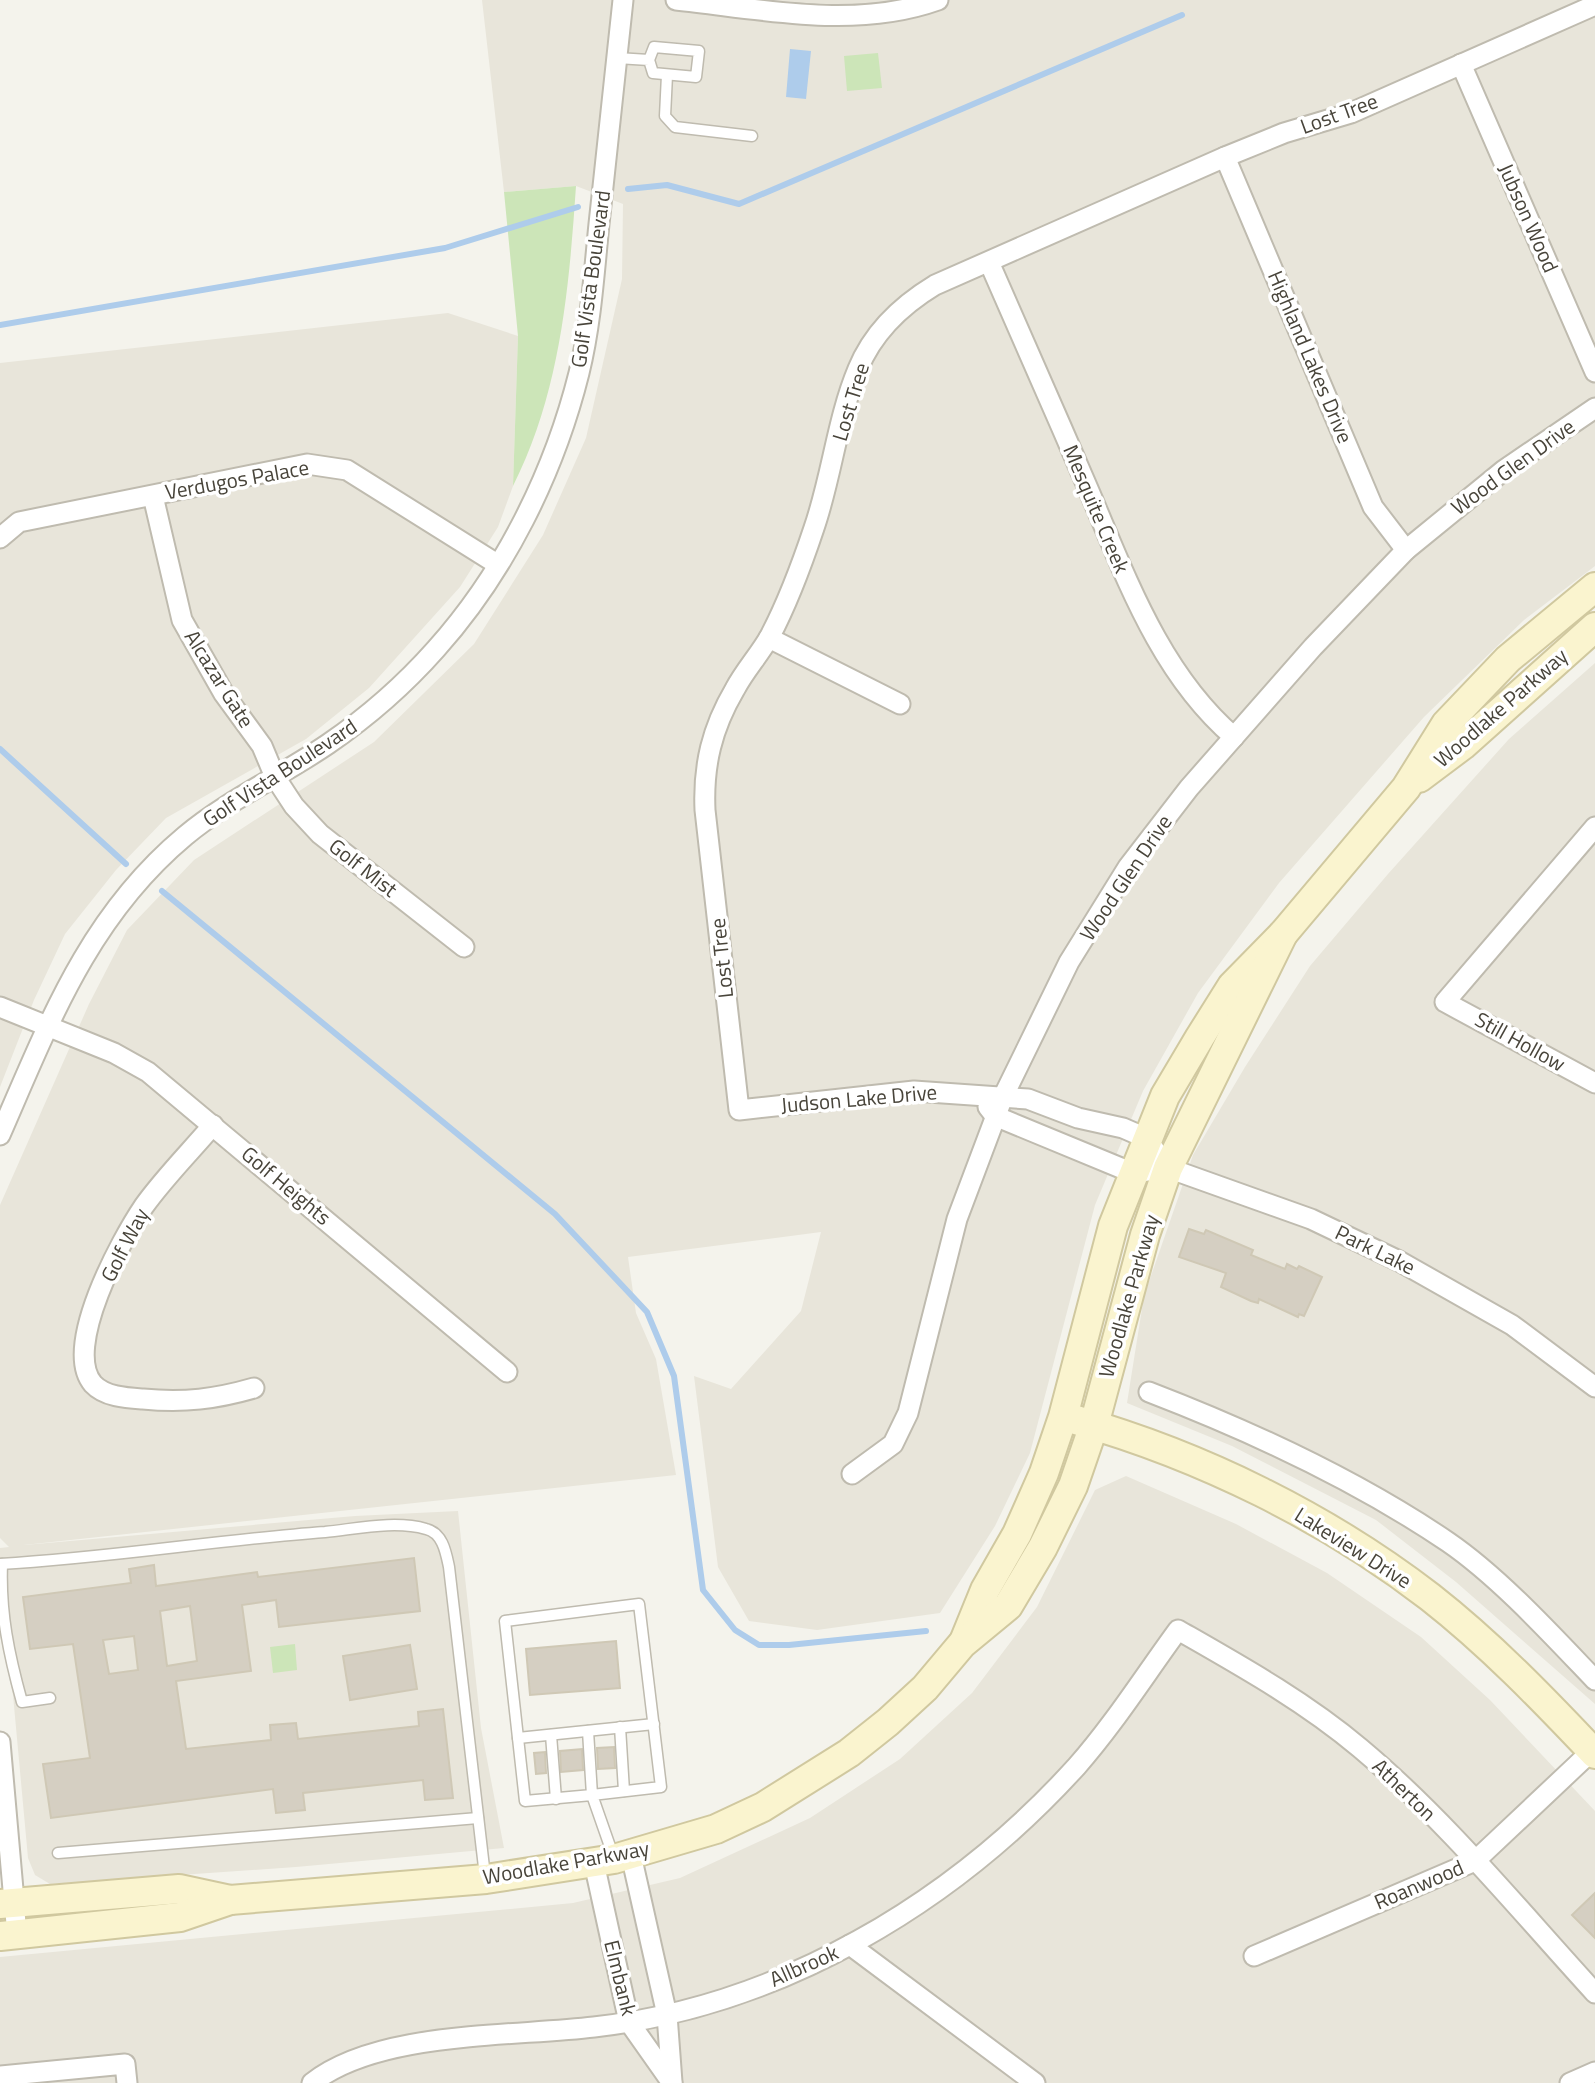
<svg xmlns="http://www.w3.org/2000/svg" width="1595" height="2083" font-family="'Titillium Web',sans-serif">
	<rect width="100%" height="100%" fill="#f4f3ec"/>
	<g fill="#e8e5da">
		<polygon points="482,0 1595,0 1595,566 1524,620 1424,717 1279,883 1198,993 1143,1091 1095,1205 1030,1453 995,1526 940,1613 817,1630 749,1621 718,1567 694,1376 731,1389 801,1311 821,1232 628,1257 636,1313 656,1359 676,1475 24,1545 355,1516 458,1511 481,1728 504,1848 296,1867 50,1884 35,1875 28,1858 13,1695 0,1635 0,1548 9,1547 0,1538 0,1205 89,1004 127,930 194,860 374,742 474,644 543,535 586,438 622,279 623,204 576,186 504,192"/>
		<polygon points="448,313 518,336 513,486 498,527 460,587 369,688 306,739 166,818 116,870 65,934 34,1000 0,1087 0,363"/>
		<polygon points="1595,663 1595,1704 1456,1582 1376,1520 1232,1446 1127,1403 1144,1296 1193,1155 1245,1067 1310,966 1388,874 1509,739"/>
		<polygon points="1126,1476 1236,1524 1327,1573 1421,1637 1490,1700 1595,1811 1595,2083 0,2083 0,1957 573,1903 680,1878 810,1818 900,1759 972,1693 1037,1607 1095,1490"/>
	</g>
	<g fill="#cce5b8">
		<polygon points="878,53 882,88 847,91 844,56"/>
		<path d="M576 186C569 290 560 393 513 486L518 336 504 192Z"/>
		<polygon points="295,1644 297,1670 273,1673 270,1647"/>
	</g>
	<polygon fill="#aecceb" points="790,49 811,51 806,99 786,97"/>
	<g fill="none" stroke-linecap="round" stroke-linejoin="round">
		<g stroke="#aecceb" stroke-width="6">
			<polyline points="628,189 667,185 739,204 1182,15"/>
			<polyline points="0,325 445,248 578,207"/>
			<polyline points="0,749 126,864"/>
			<polyline points="162,891 555,1214 647,1312 674,1376 703,1590 735,1630 759,1645 789,1645 926,1631"/>
		</g>
	</g>
	<g fill="#d5cfc2" stroke="#cfc8b5" stroke-width="2" fill-rule="evenodd">
		<polygon points="1189,1229 1204,1234 1206,1230 1253,1250 1251,1255 1285,1269 1287,1264 1297,1269 1299,1266 1322,1277 1304,1316 1299,1314 1298,1317 1259,1299 1258,1303 1251,1301 1221,1287 1226,1273 1179,1257"/>
		<path d="M414 1558 420 1611 279 1627 276 1600 242 1605 251 1671 176 1681 186 1749 271 1740 270 1725 296 1723 298 1739 419 1726 418 1712 443 1709 453 1798 425 1800 423 1780 303 1793 305 1810 276 1813 273 1789 51 1818 43 1764 90 1758 73 1644 30 1649 23 1597 131 1583 129 1569 154 1565 156 1586 257 1572 258 1577ZM190 1606 197 1661 167 1666 160 1611ZM134 1636 138 1670 109 1674 103 1640Z"/>
		<polygon points="616,1641 620,1688 530,1695 526,1649"/>
		<polygon points="410,1645 417,1689 350,1700 343,1656"/>
		<polygon points="614,1747 615,1768 598,1769 597,1748"/>
		<polygon points="582,1749 583,1770 561,1772 560,1751"/>
		<polygon points="545,1752 546,1773 536,1774 534,1753"/>
		<polygon points="1595,1893 1595,1938 1572,1915"/>
	</g>
	<g fill="none" stroke-linecap="round" stroke-linejoin="round">
		<defs>
			<g id="lane">
				<polyline points="617,58 649,60 653,73 696,77 699,51 654,47 649,60"/>
				<polyline points="667,75 665,116 675,127 752,136"/>
				<path d="M0 1564C109 1558 216 1540 325 1532 356 1529 395 1520 426 1529 443 1533 446 1553 449 1567L485 1876"/>
				<path d="M2 1564C0 1613 9 1655 22 1702L50 1698"/>
				<polyline points="620,1727 624,1791"/>
				<polyline points="588,1731 592,1795 525,1801 505,1621 639,1604 661,1787 592,1795 613,1855"/>
				<polyline points="551,1735 556,1799"/>
				<polyline points="518,1738 654,1724"/>
				<polyline points="58,1853 478,1818"/>
			</g>
			<g id="street">
				<path d="M676 0C762 9 854 30 938 0"/>
				<polyline points="1461,64 1595,372"/>
				<polyline points="1225,157 1373,507 1406,550"/>
				<path d="M989 262C1020 333 1052 405 1083 477 1123 568 1156 670 1234 737"/>
				<polyline points="153,496 182,620 224,694 262,746 275,777 294,806 320,834 464,947"/>
				<polyline points="0,538 19,522 307,464 347,470 497,564"/>
				<polyline points="769,638 900,704"/>
				<polyline points="1595,827 1445,1002 1595,1083"/>
				<polyline points="0,1007 114,1053 148,1072 507,1372"/>
				<polyline points="988,1107 995,1116 1133,1173 1168,1168 1311,1219 1399,1261 1512,1325 1595,1387"/>
				<path d="M213 1125C190 1152 164 1178 144 1206 121 1240 62 1348 93 1384 105 1397 127 1398 143 1399 184 1403 216 1399 254 1388"/>
				<path d="M0 1135C49 1023 88 917 185 836 228 800 281 776 328 744 366 718 405 684 436 649 505 572 554 473 579 373 591 324 594 274 599 224 607 149 615 75 623 0"/>
				<path d="M1168 1168 1146 1138 1123 1128 1078 1118 1028 1099 914 1091 739 1110 705 810C703 765 712 728 735 689 745 670 760 654 770 636 788 602 802 564 814 528 832 476 837 419 858 369 873 332 902 305 935 285L1225 157 1284 133 1351 113 1595 5"/>
				<path d="M1149 1392C1253 1432 1355 1479 1448 1542 1499 1577 1552 1635 1595 1680"/>
				<polyline points="852,1474 893,1444 908,1413 957,1219 1003,1097 1069,962 1128,867 1189,788 1313,647 1406,550 1504,470 1595,408"/>
				<polyline points="0,1742 17,1935"/>
				<polyline points="631,1855 667,2015 672,2082"/>
				<polyline points="594,1863 629,2022 672,2083"/>
				<polyline points="850,1945 1035,2083"/>
				<polyline points="1254,1956 1475,1861 1595,1748"/>
				<polyline points="0,2076 125,2064 127,2083"/>
				<path d="M312 2083C378 2031 510 2037 594 2027 780 2006 952 1904 1077 1766 1114 1724 1145 1675 1178 1630 1241 1666 1304 1701 1360 1748 1446 1820 1519 1910 1595 1993"/>
				<polyline points="1570,2083 1595,2072"/>
			</g>
			<g id="secondary">
				<polyline points="1419,778 1463,745 1595,627"/>
				<path d="M1076 1420C1202 1456 1326 1517 1430 1597 1490 1644 1543 1699 1595 1754"/>
				<polyline points="965,1639 985,1590 1017,1534 1044,1473 1063,1417 1113,1226 1165,1096 1200,1037 1232,986 1283,934 1406,788 1446,724 1508,659 1595,587"/>
				<polyline points="0,1904 179,1889 230,1900"/>
				<polyline points="0,1936 180,1917 230,1900 486,1879 614,1859 716,1829 763,1807 849,1753 888,1722 925,1688 962,1644 1008,1606 1043,1547 1073,1486 1094,1425 1145,1235 1168,1168 1283,934"/>
			</g>
		</defs>
		<use href="#lane" stroke="#bfbbaf" stroke-width="13"/>
		<use href="#street" stroke="#bfbbaf" stroke-width="23"/>
		<use href="#secondary" stroke="#d0c89f" stroke-width="32"/>
		<use href="#lane" stroke="#fff" stroke-width="10"/>
		<use href="#street" stroke="#fff" stroke-width="19"/>
		<use href="#secondary" stroke="#faf4cf" stroke-width="28"/>
	</g>
	<g text-anchor="middle" stroke-width="7" stroke-linejoin="round" paint-order="stroke">
		<g font-size="21" fill="#48443a" stroke="#fff">
			<text transform="translate(1339 114) rotate(-20)" y="7">Lost Tree</text>
			<text transform="translate(1528 218) rotate(66)" y="7">Jubson Wood</text>
			<text transform="translate(591 279) rotate(-82)" y="7">Golf Vista Boulevard</text>
			<text transform="translate(1310 357) rotate(67)" y="7">Highland Lakes Drive</text>
			<text transform="translate(851 402) rotate(-73)" y="7">Lost Tree</text>
			<text transform="translate(1513 467) rotate(-36)" y="7">Wood Glen Drive</text>
			<text transform="translate(237 480) rotate(-10)" y="7">Verdugos Palace</text>
			<text transform="translate(1096 509) rotate(67)" y="7">Mesquite Creek</text>
			<text transform="translate(219 679) rotate(58)" y="7">Alcazar Gate</text>
			<text transform="translate(1501 708) rotate(-41)" y="7">Woodlake Parkway</text>
			<text transform="translate(280 773) rotate(-33)" y="7">Golf Vista Boulevard</text>
			<text transform="translate(363 868) rotate(38)" y="7">Golf Mist</text>
			<text transform="translate(1126 878) rotate(-56)" y="7">Wood Glen Drive</text>
			<text transform="translate(722 958) rotate(-96)" y="7">Lost Tree</text>
			<text transform="translate(1520 1042) rotate(29)" y="7">Still Hollow</text>
			<text transform="translate(859 1099) rotate(-5)" y="7">Judson Lake Drive</text>
			<text transform="translate(286 1186) rotate(40)" y="7">Golf Heights</text>
			<text transform="translate(125 1245) rotate(-63)" y="7">Golf Way</text>
			<text transform="translate(1375 1250) rotate(26)" y="7">Park Lake</text>
			<text transform="translate(1129 1296) rotate(-74)" y="7">Woodlake Parkway</text>
			<text transform="translate(1353 1548) rotate(32)" y="7">Lakeview Drive</text>
			<text transform="translate(1404 1790) rotate(44)" y="7">Atherton</text>
			<text transform="translate(566 1863) rotate(-10)" y="7">Woodlake Parkway</text>
			<text transform="translate(1419 1885) rotate(-23)" y="7">Roanwood</text>
			<text transform="translate(804 1966) rotate(-24)" y="7">Allbrook</text>
			<text transform="translate(620 1978) rotate(76)" y="7">Elmbank</text>
		</g>
	</g>
</svg>
